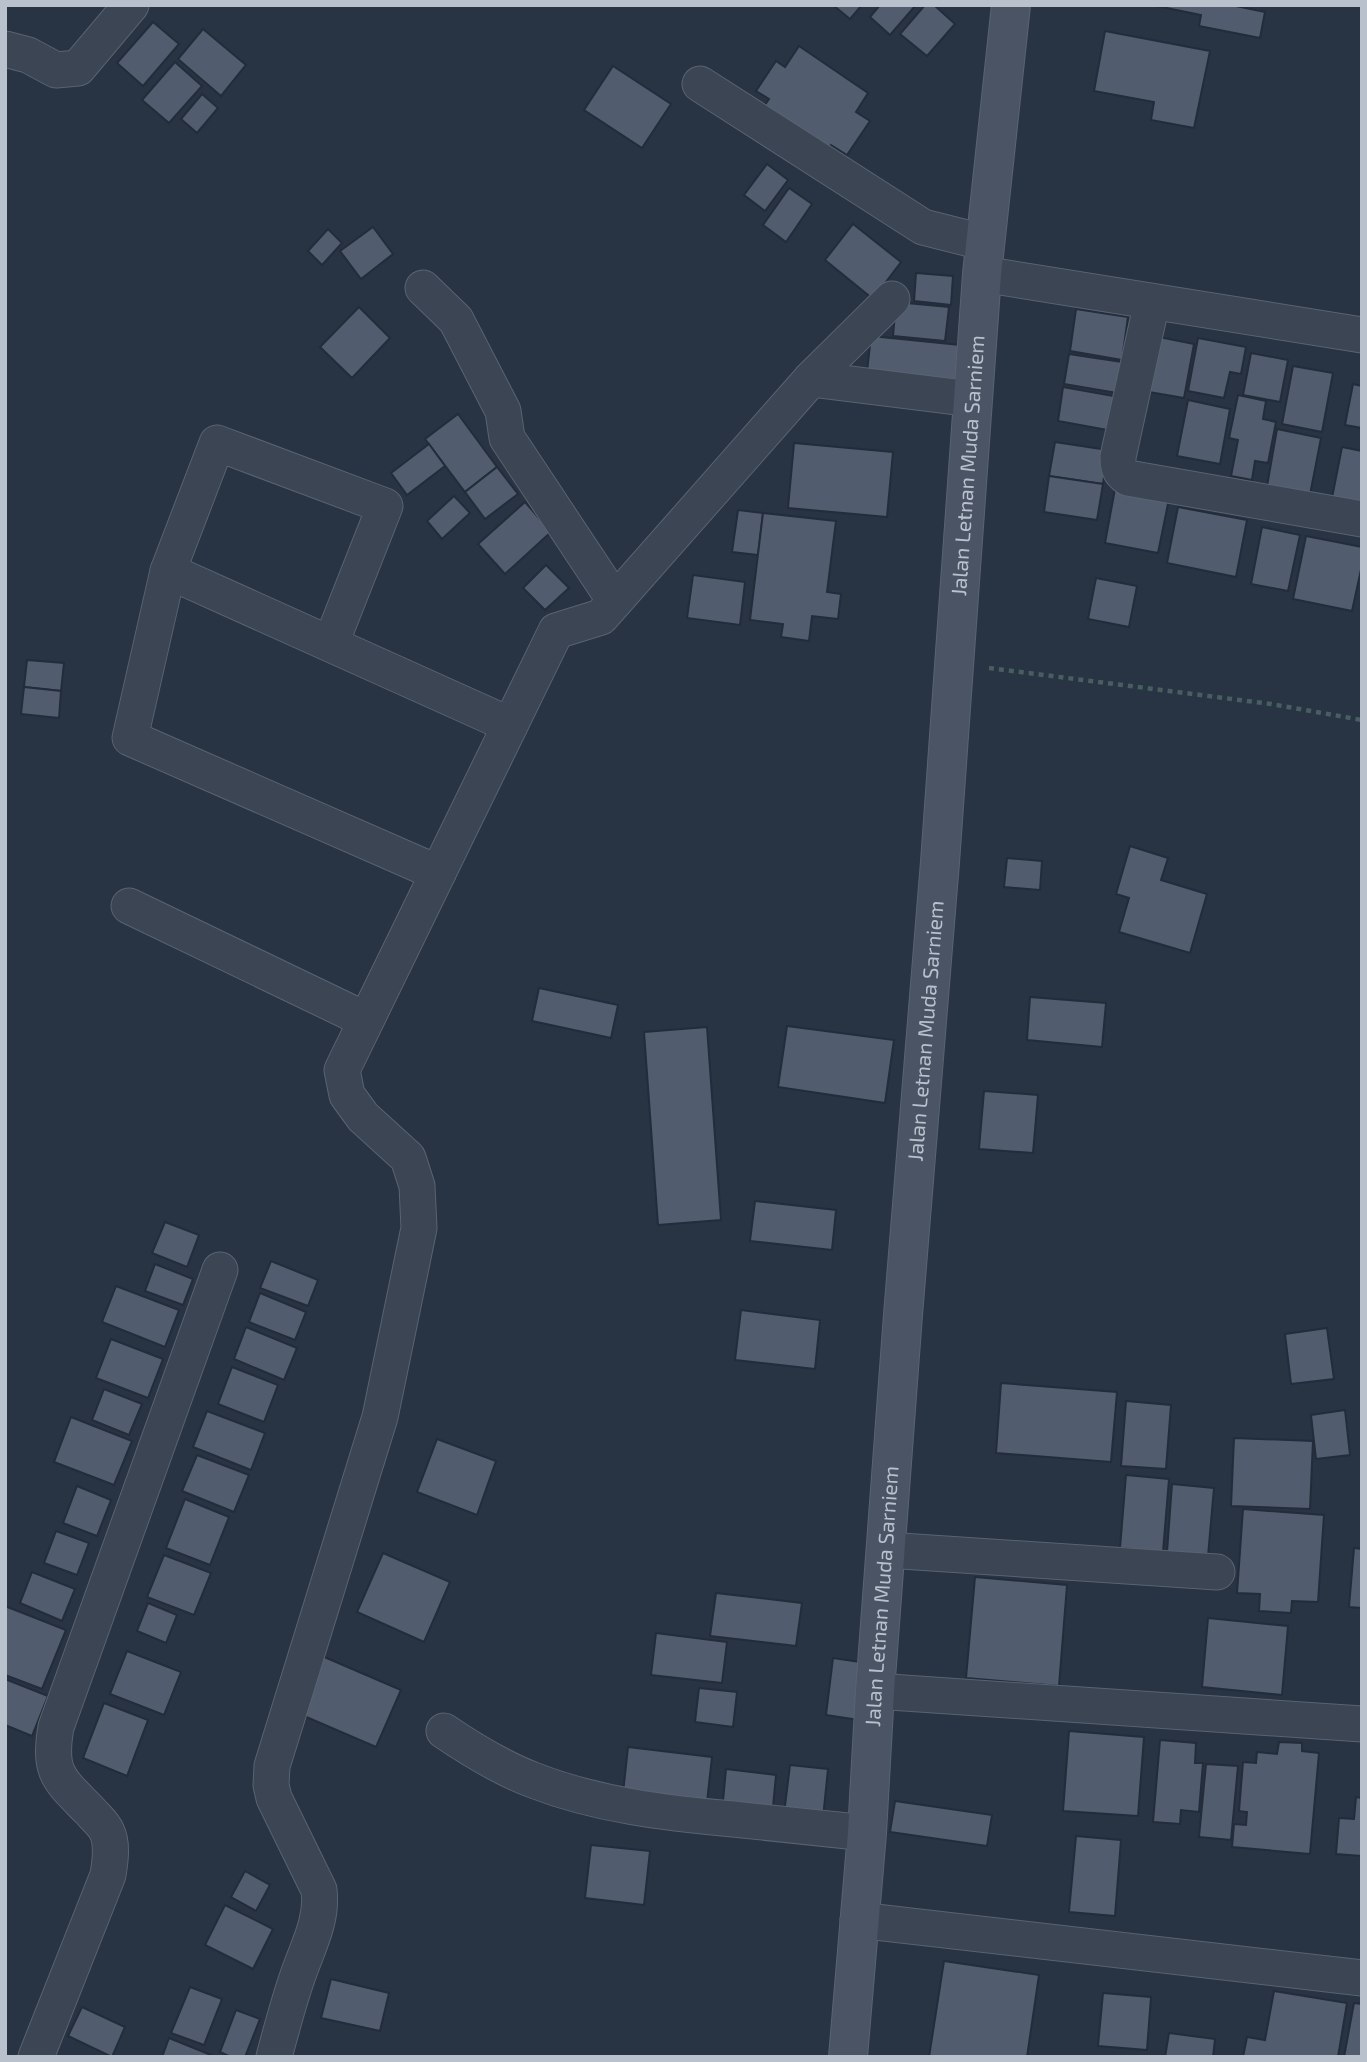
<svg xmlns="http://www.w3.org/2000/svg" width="1367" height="2062" font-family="'Exo 2',sans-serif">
	<rect width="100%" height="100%" fill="#283343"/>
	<g fill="#515c6e" stroke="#232c3a" stroke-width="2">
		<polygon points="833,5 862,5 850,19"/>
		<polygon points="880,5 916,5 890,35 870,17"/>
		<polygon points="925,5 934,5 955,24 927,56 900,34"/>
		<polygon points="1152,5 1231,5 1265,12 1260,38 1199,26 1201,15"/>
		<polygon points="153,22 179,44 143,86 117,63"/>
		<polygon points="203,29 246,65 221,96 178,59"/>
		<polygon points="1105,31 1210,51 1194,128 1151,120 1154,102 1094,91"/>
		<polygon points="799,46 868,93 856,112 870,121 847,155 831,145 824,156 759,113 769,99 756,91 776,61 785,67"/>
		<polygon points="175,62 202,86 169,123 142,100"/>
		<polygon points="613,66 671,104 642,148 584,110"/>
		<polygon points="202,94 218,108 197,133 181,119"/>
		<polygon points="767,164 788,180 765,211 744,195"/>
		<polygon points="789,188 812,204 786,242 763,225"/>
		<polygon points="853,224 901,262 873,299 825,260"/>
		<polygon points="373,227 393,254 361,279 340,251"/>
		<polygon points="328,229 342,243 322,265 308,251"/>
		<polygon points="916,273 953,276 951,305 914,301"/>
		<polygon points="896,302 949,307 945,341 893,336"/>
		<polygon points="359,307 390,338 352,378 320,347"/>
		<polygon points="1076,309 1128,317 1122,360 1070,351"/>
		<polygon points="871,336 960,345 957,380 867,372"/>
		<polygon points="1159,337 1194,344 1184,398 1149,392"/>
		<polygon points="1198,338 1246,347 1241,374 1230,372 1224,398 1188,391"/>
		<polygon points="1251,353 1288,360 1280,402 1243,395"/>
		<polygon points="1069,354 1122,362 1117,393 1064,384"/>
		<polygon points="1293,366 1333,373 1322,432 1282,424"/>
		<polygon points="1353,384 1362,386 1362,428 1345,425"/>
		<polygon points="1063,387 1119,397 1113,431 1058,421"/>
		<polygon points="1238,395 1266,401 1263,419 1276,422 1268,463 1255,461 1252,480 1231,476 1238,440 1229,438"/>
		<polygon points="1188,400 1230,409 1220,464 1177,456"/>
		<polygon points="458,414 497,467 465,492 425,439"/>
		<polygon points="1277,429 1321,438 1309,500 1266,492"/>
		<polygon points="1055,442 1108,450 1103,484 1049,476"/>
		<polygon points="794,443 893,452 887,517 788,508"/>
		<polygon points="429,444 445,466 407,495 391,473"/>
		<polygon points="1342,447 1362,451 1362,514 1330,508"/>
		<polygon points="497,467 518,494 485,519 465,492"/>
		<polygon points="1049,476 1103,484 1097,520 1044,512"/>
		<polygon points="1117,478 1171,489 1158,553 1105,543"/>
		<polygon points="454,496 470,513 442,539 427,521"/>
		<polygon points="525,502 551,532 505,574 478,544"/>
		<polygon points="1178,507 1247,520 1236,577 1167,563"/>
		<polygon points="738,510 763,513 758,555 732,552"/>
		<polygon points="763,513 836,521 827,592 841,594 838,619 812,616 809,641 781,637 783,624 750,620"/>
		<polygon points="1262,527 1300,535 1288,591 1251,584"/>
		<polygon points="1306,536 1362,547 1362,565 1352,611 1293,599"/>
		<polygon points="546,565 569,588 545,610 523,588"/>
		<polygon points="693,575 745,582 740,625 687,618"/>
		<polygon points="1096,578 1137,586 1129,627 1088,619"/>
		<polygon points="27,660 64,663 61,691 24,687"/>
		<polygon points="24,687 61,691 59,718 21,714"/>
		<polygon points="1130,846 1168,858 1161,880 1207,894 1190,953 1119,932 1129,898 1116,894"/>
		<polygon points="1007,858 1042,861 1040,890 1004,887"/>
		<polygon points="539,988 618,1005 611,1038 532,1021"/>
		<polygon points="1030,997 1106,1003 1102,1047 1027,1040"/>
		<polygon points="787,1026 894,1040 885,1103 778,1087"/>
		<polygon points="707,1027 721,1220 658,1225 644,1032"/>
		<polygon points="984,1091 1038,1095 1033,1153 979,1149"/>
		<polygon points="755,1201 836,1210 832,1250 750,1241"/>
		<polygon points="165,1222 199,1235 187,1267 152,1253"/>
		<polygon points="271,1261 318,1280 308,1306 260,1288"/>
		<polygon points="155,1264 193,1279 183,1305 145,1291"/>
		<polygon points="116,1286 179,1310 165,1347 102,1322"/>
		<polygon points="260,1293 306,1312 295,1340 249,1322"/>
		<polygon points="741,1310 820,1320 815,1369 735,1360"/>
		<polygon points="246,1327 297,1348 284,1380 234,1359"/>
		<polygon points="1327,1328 1334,1379 1291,1384 1285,1334"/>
		<polygon points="111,1339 163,1359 148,1398 96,1378"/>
		<polygon points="232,1367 278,1385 264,1422 218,1404"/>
		<polygon points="1001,1383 1117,1392 1111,1462 996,1453"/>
		<polygon points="104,1389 142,1404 129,1435 92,1420"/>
		<polygon points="1126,1401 1171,1405 1166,1469 1121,1466"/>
		<polygon points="1345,1410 1350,1455 1316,1459 1311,1415"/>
		<polygon points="207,1411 265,1433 251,1470 193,1447"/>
		<polygon points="71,1417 132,1441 114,1485 54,1462"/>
		<polygon points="1234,1438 1313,1441 1310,1509 1231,1506"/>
		<polygon points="437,1439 496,1461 477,1515 417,1492"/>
		<polygon points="197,1455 249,1475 234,1512 182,1491"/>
		<polygon points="1126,1475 1169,1479 1163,1552 1120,1548"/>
		<polygon points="1172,1484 1214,1488 1208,1556 1167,1552"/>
		<polygon points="77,1486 111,1500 97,1536 63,1523"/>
		<polygon points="185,1499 229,1517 210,1565 166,1548"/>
		<polygon points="1243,1509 1324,1515 1318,1602 1292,1601 1291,1613 1259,1611 1260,1594 1237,1593"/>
		<polygon points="56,1531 89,1543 77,1575 44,1563"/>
		<polygon points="1354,1548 1362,1549 1362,1608 1349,1607"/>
		<polygon points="383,1553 450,1582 424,1642 357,1612"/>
		<polygon points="164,1555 211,1573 194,1615 147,1597"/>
		<polygon points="32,1572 75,1589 62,1621 20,1603"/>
		<polygon points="975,1577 1067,1585 1059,1686 966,1678"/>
		<polygon points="716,1593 802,1603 796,1646 710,1636"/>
		<polygon points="148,1603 177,1615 166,1643 137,1631"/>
		<polygon points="5,1606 66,1630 42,1689 5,1675"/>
		<polygon points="1208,1618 1288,1626 1282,1695 1202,1687"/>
		<polygon points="656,1633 727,1642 722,1683 651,1675"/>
		<polygon points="127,1651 181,1672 164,1715 110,1694"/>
		<polygon points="322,1656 401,1690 376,1747 297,1713"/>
		<polygon points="833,1658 867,1663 859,1720 826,1715"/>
		<polygon points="5,1679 48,1696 32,1736 5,1725"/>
		<polygon points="699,1688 737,1692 733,1727 695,1722"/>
		<polygon points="104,1703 148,1720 127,1776 83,1758"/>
		<polygon points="1069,1731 1144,1737 1138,1816 1063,1811"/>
		<polygon points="1160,1740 1196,1743 1195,1763 1203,1763 1199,1812 1181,1810 1180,1824 1153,1822"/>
		<polygon points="1279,1742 1302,1743 1302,1751 1319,1753 1310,1854 1232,1847 1234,1824 1246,1825 1247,1812 1239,1811 1243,1762 1256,1763 1257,1752 1277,1754"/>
		<polygon points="628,1747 712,1757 707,1802 623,1793"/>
		<polygon points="1206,1764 1238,1766 1231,1840 1199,1837"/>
		<polygon points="790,1765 828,1769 823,1818 784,1814"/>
		<polygon points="726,1769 776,1775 773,1807 723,1801"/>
		<polygon points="1356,1797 1362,1798 1362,1856 1336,1854 1339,1818 1354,1819"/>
		<polygon points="895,1801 992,1815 987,1846 890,1832"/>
		<polygon points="1076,1836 1121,1840 1115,1916 1069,1912"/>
		<polygon points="591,1845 650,1851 644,1905 585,1898"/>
		<polygon points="245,1871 270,1885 256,1911 231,1897"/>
		<polygon points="225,1905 273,1929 253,1969 205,1945"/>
		<polygon points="944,1961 1039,1975 1027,2057 929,2057"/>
		<polygon points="331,1979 389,1993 380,2031 321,2018"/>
		<polygon points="190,1987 222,1999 204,2045 171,2033"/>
		<polygon points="1274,1991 1347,2003 1338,2057 1243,2057 1247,2037 1265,2040"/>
		<polygon points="1103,1993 1151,1997 1147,2050 1098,2046"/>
		<polygon points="1354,2003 1362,2004 1362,2057 1344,2057"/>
		<polygon points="82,2007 125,2027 112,2057 68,2036"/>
		<polygon points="236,2010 260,2019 245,2057 231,2057 220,2052"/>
		<polygon points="1169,2033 1215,2039 1213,2057 1165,2057"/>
		<polygon points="169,2038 216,2057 162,2057"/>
	</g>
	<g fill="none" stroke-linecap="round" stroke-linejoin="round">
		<defs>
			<g id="street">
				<polyline points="5,49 28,55 56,70 78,68 131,5"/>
				<polyline points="700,84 923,227 986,243"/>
				<polyline points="982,274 1362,335"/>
				<polyline points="423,288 456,320 503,411 507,438 615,601"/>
				<path d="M1152 302 1118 457C1118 467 1119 472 1128 478L1362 519"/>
				<polyline points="811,379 972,399"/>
				<polyline points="168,571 510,725"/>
				<polyline points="331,643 385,506 217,443 168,571 130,738 438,873"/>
				<polyline points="129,906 366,1020"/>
				<polyline points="886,1550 1217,1572"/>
				<polyline points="875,1691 1362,1724"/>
				<path d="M444 1731C472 1750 501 1768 533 1780 597 1805 665 1813 733 1819 777 1824 822 1828 867 1833"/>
				<polyline points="858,1920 1362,1978"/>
				<path d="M36 2057 108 1875C110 1862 113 1845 107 1832 104 1824 95 1817 90 1811 59 1779 48 1774 56 1727L220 1270"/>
				<path d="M274 2057C281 2031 288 2004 297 1978 307 1948 323 1921 319 1890L274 1798 271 1785 272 1766 380 1417 419 1228 417 1186 408 1158 363 1117 347 1095 342 1070 556 631 601 617 811 379 892 299"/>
			</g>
			<g id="secondary">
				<path id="s1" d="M848 2057 867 1833 875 1691 903 1315 940 862 982 274 1011 5"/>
			</g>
		</defs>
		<use href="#street" stroke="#5a6370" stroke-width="37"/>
		<use href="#secondary" stroke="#5a6370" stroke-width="40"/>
		<polyline stroke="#485e60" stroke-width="4.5" stroke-dasharray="5 5" stroke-linecap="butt" points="989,668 1271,704 1362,720"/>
		<use href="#street" stroke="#3c4553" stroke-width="35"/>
		<use href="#secondary" stroke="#4a5465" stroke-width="38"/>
	</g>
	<g text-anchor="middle" stroke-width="5" stroke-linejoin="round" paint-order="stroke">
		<g font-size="21" fill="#b9c1cc" stroke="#212a38">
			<text dy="7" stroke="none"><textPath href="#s1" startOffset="1596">Jalan Letnan Muda Sarniem</textPath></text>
			<text dy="7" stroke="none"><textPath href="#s1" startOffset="1029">Jalan Letnan Muda Sarniem</textPath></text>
			<text dy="7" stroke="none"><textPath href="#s1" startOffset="462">Jalan Letnan Muda Sarniem</textPath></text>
		</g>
	</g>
	<rect width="1367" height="2062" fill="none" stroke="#b9c1cc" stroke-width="14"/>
</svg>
